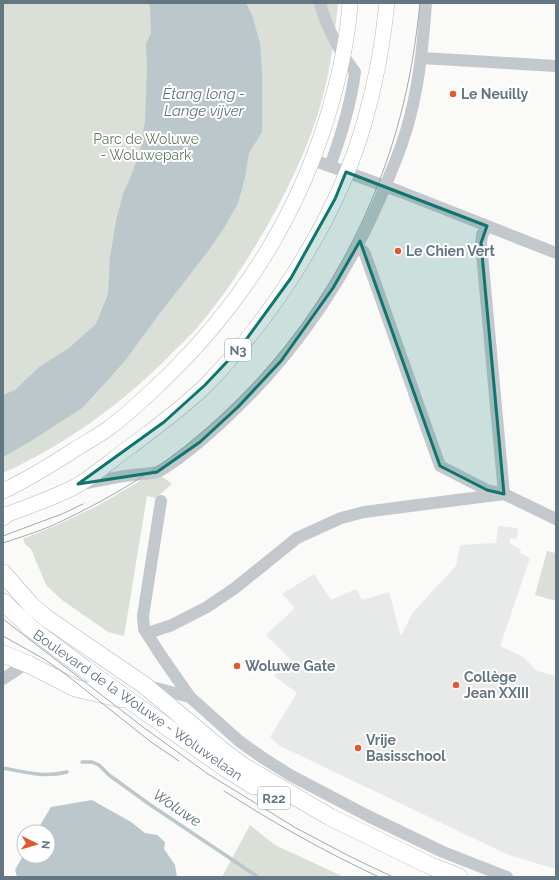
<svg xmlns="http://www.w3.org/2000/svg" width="559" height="880" font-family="Raleway,sans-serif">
	<rect width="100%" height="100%" fill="#fafaf8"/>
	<polygon fill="#e8e9e9" points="498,526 518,528 517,539 510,538 510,543 521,550 520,553 530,558 500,646 523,657 537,671 556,676 556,869 512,856 496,849 280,746 270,737 297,693 274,676 291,660 266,635 295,608 282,594 314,574 331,600 356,589 362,600 389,592 401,636 413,612 456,566 460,545 496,543"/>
	<g fill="#dadfd7">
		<path d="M3 3H338C335 30 332 58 326 84 316 128 297 171 276 210 253 252 227 293 196 329 190 336 182 343 175 350 126 401 67 444 3 473Z"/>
		<polygon points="160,475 172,484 156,498 147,496 124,636 108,632 62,600 46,585 31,549 25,544 23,539 57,525 99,505 145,478"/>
		<polygon points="547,551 556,553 556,601 535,595"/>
		<polygon points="250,825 275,845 344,877 222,877"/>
	</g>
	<g fill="#bbc7cb">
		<polygon points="148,3 246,3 252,15 260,43 262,71 262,132 249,153 245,178 238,203 224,228 206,254 160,313 127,358 110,378 82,408 31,441 3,457 3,395 15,390 39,367 69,348 96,324 108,294 110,258 116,221 123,194 133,171 141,146 145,121 147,68 146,44 151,33 150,7"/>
		<polygon points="92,800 131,822 145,833 157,835 165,842 164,849 175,865 177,877 17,877 15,870 24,854 24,856 48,856 48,832 36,832 51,807"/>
	</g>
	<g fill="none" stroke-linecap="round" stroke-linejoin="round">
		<g stroke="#bbc7cb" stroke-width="3.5">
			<polyline points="82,762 92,762 99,765 109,775 149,804 258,877"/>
			<path d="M3 768C25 772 44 778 67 772"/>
		</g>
		<defs>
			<g id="major">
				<path d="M3 491C28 479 51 465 74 450 85 443 98 436 109 428 124 417 139 403 154 389 237 312 298 218 330 108 340 73 348 39 350 3"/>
				<path d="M3 516C28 506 55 498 78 485 96 474 113 459 130 447 156 427 183 408 206 385 275 315 339 214 365 120 376 82 383 42 387 3"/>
			</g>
			<g id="highway">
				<polyline points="3,517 3,516"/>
				<polyline points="3,573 31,605 46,618 144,685 223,751 243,766 330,817 431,866 459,877"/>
				<polyline points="3,602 32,629 85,669 225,768 254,786"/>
				<polyline points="3,654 28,664 75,688 122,699"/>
			</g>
		</defs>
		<use href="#major" stroke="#b5babe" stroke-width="16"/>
		<use href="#highway" stroke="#b4b9bd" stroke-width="18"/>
		<g stroke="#c3c8cc" stroke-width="12">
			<path d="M320 3C327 29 339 51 355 72 351 104 341 136 330 166"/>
			<polyline points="422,58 556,66"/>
			<polyline points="313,160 401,192 556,253"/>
			<polyline points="487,226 482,235 481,243 504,494"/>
			<polyline points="357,247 363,251 365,254 440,466 487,490 504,494 556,519"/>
			<path d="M81 484C98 481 115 477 132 475 140 474 150 474 157 472 165 469 172 463 179 458 195 446 210 433 225 419 297 353 353 268 389 177 397 158 405 137 410 117 420 78 423 42 426 3"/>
			<polyline points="161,501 143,616 144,629 160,654 190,697"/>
			<polyline points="148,633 172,625 207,607 235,588 297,538 341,518 364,512 504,494"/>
			<polyline points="3,679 21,667 28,664"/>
			<polyline points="148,686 190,697 239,741 263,758 290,775 370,817 443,852 507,877"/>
		</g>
		<use href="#major" stroke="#fff" stroke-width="15"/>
		<use href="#highway" stroke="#fff" stroke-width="17"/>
		<g stroke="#a2aab0" stroke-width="1">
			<polyline points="3,536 62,514 83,504"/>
			<path d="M3 543C24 536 44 530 64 520 112 497 159 469 199 435 296 355 368 239 400 117 410 80 416 42 420 3"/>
			<polyline points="3,619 143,727 208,774 296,828 351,857 393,877"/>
			<polyline points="3,636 44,659 64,673 151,742 179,761"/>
			<path d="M224 791C274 823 325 852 379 877"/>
		</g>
	</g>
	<path fill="#0f766e" fill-opacity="0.2" stroke="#0f766e" stroke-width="3" stroke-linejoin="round" d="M346 172 487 226 481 243 504 494 487 490 440 466 360 241 333 288 281 361 238 407 200 442 157 472 78 484 164 422 205 385 240 348 291 278 335 199Z"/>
	<g fill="#e4572e" stroke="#fff" stroke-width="1.5">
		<circle cx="453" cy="94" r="4"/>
		<circle cx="398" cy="251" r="4"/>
		<circle cx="237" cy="666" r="4"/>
		<circle cx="456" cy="685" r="4"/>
		<circle cx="358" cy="748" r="4"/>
	</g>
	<g text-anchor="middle" stroke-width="4" stroke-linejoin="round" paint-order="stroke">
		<g fill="#fff" stroke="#939fa8" stroke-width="1">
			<rect x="225" y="339" width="26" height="22" rx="3"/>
			<rect x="258" y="787" width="32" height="22" rx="3"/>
		</g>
		<g font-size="13" font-weight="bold" fill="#657683">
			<text x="238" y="355">N3</text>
			<text x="274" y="803">R22</text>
		</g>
		<g font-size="14" font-weight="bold" fill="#657683" stroke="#fff" text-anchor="start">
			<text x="461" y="99">Le Neuilly</text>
			<text x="406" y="256">Le Chien Vert</text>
			<text x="245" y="671">Woluwe Gate</text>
			<text x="464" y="682">Collège<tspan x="464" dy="16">Jean XXIII</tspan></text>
			<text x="366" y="745">Vrije<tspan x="366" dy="16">Basisschool</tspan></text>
		</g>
		<g font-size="14" fill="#687a64" stroke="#fff">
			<text x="146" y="144">Parc de Woluwe<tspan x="146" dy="16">- Woluwepark</tspan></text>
		</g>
		<g font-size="14" fill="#657683" stroke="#fff">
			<text transform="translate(138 705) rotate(35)" y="5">Boulevard de la Woluwe - Woluwelaan</text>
		</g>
		<g font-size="15" font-style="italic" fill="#60757c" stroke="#fff">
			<text x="204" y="99">Étang long -<tspan x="204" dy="17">Lange vijver</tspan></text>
			<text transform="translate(177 808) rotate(34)" y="5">Woluwe</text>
		</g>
	</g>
	<rect width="559" height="880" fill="none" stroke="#657683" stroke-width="8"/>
	<g transform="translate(36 844) rotate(95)"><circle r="19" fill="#ffffff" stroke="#c1c8cd"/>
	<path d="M0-3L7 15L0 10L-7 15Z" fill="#e4572e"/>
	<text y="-6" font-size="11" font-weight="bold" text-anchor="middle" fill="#657683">N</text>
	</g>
</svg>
